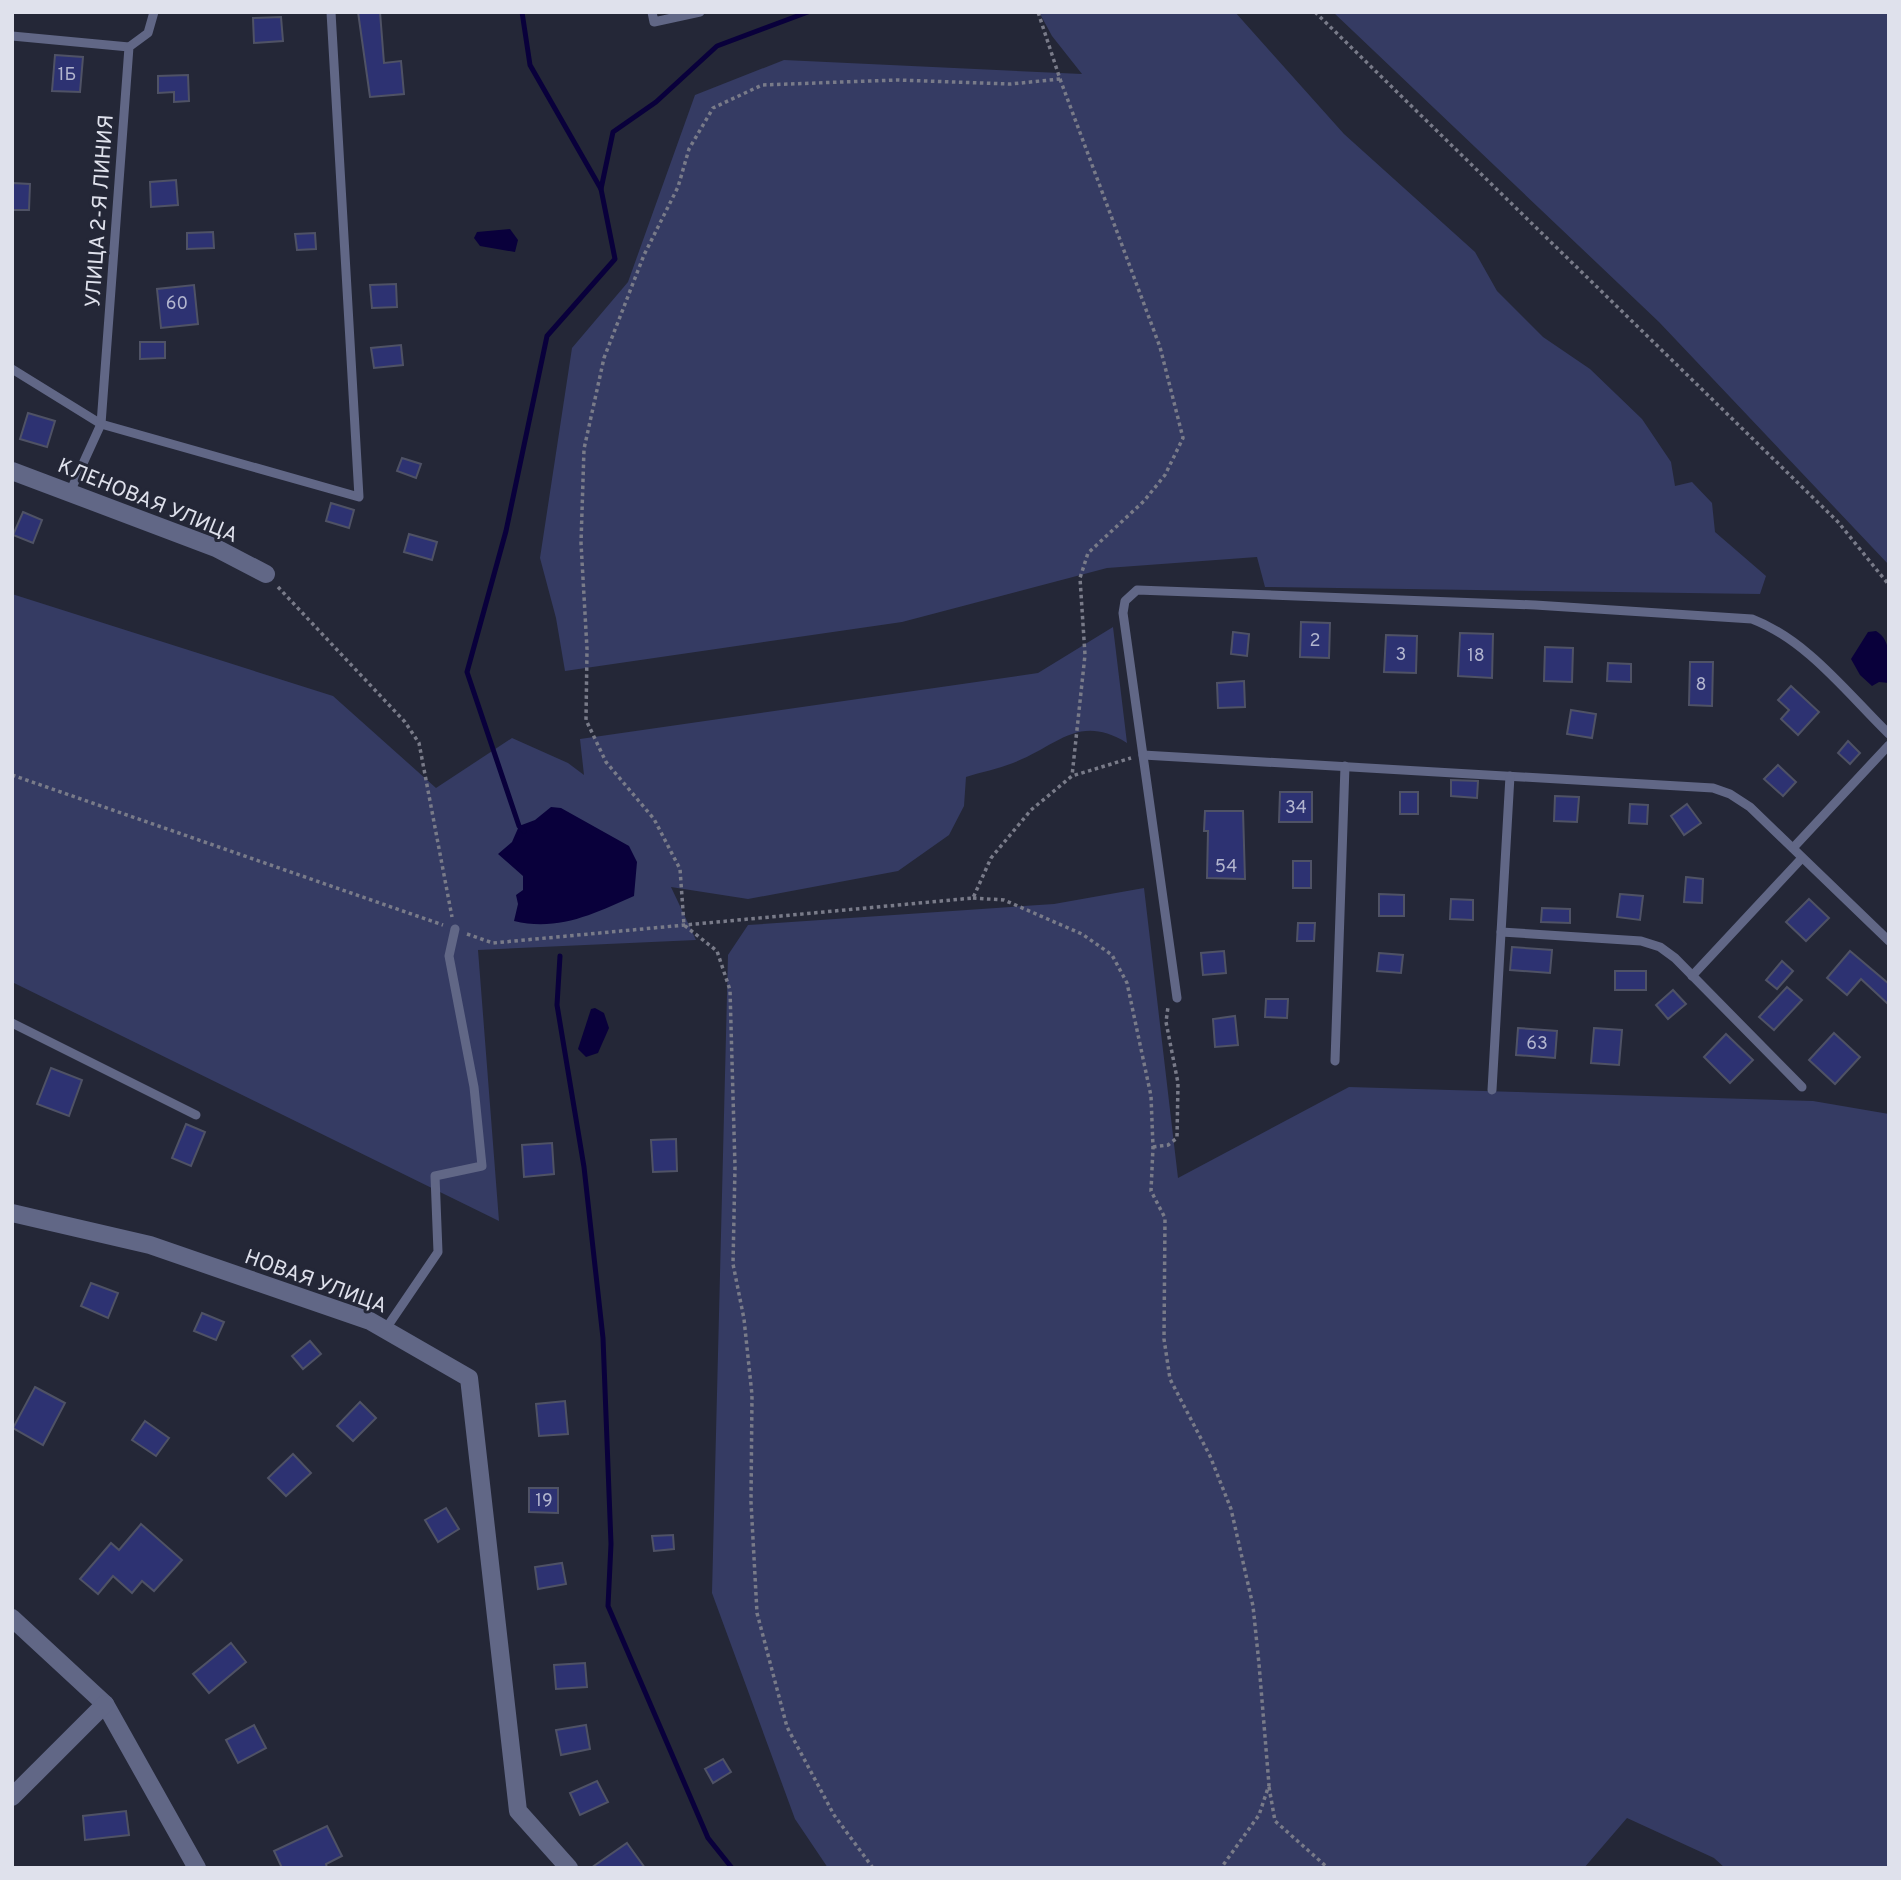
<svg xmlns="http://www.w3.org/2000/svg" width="1901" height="1880" font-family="Overpass,sans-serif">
	<rect width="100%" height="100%" fill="#242737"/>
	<g fill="#353b63">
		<polygon points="1039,12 1235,12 1344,134 1475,252 1497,291 1543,337 1590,369 1642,419 1671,462 1675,486 1692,482 1712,503 1715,532 1766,576 1760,594 1265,587 1257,557 1107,568 902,622 565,671 556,618 540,558 572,348 628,282 695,95 784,60 1082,74 1052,36"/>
		<polygon points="1333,12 1889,12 1889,565 1659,322"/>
		<path d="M12 594 333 696 436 788 512 738 568 763 584 775 580 739 1038 673 1113 627 1127 743C1078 713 1058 746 1013 763 998 769 981 772 966 777L964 806 949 835 898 871 748 899 671 887 696 940 478 950 499 1221 12 982Z"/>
		<polygon points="1144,888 1178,1178 1349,1087 1813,1101 1889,1114 1889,1868 1725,1868 1714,1858 1627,1818 1584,1868 828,1868 795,1819 712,1593 728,955 748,925 1054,904"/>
	</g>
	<g fill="#09003b">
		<polygon points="510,229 518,240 515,252 480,246 474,238 477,232"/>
		<path d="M1876 631C1893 640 1889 667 1889 683L1879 682 1872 686 1860 675 1851 659 1868 632Z"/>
		<path d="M551 807 561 808 629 846 637 862 634 896C596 913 558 932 514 921L518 904 516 895 523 890V876L498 854 512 842 519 826 535 820Z"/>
		<polygon points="595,1008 604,1013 609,1028 598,1053 586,1057 578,1049 591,1009"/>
	</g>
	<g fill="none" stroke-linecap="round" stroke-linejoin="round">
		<g stroke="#09003b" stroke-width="5">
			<polyline points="522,12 530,65 601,189 615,259 547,336 506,531 467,672 519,826 524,831"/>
			<polyline points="601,189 613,132 656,102 717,46 808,12"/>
			<polyline points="560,956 557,1005 584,1167 603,1338 611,1544 608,1606 708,1838 732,1868"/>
		</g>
	</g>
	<g fill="#2d3272" stroke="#4f5265" stroke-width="2">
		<polygon points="358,12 380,12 384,63 401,61 404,94 370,97"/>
		<polygon points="281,17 283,41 254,43 253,18"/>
		<polygon points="55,55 83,57 80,92 52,91"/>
		<polygon points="188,75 189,101 174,102 174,92 158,93 158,76"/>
		<polygon points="176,180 178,205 151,207 150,182"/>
		<polygon points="12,183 30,184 29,210 12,210"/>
		<polygon points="213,232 214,248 187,249 187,233"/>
		<polygon points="315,233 316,249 297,250 295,234"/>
		<polygon points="396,284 397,307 372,308 370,285"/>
		<polygon points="194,285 198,324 161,328 157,289"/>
		<polygon points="140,342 165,342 165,358 140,359"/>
		<polygon points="401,345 403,365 374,368 371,348"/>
		<polygon points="28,413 55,421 47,447 20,439"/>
		<polygon points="402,458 421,464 416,478 397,471"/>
		<polygon points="331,503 354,510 349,528 326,521"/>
		<polygon points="23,512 42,520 33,543 13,535"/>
		<polygon points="409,534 437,542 432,560 404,552"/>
		<polygon points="1301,622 1330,623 1329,658 1300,657"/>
		<polygon points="1233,632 1249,634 1247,656 1231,654"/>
		<polygon points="1460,633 1493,634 1492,678 1458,676"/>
		<polygon points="1386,635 1417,636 1416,673 1384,672"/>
		<polygon points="1545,647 1573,648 1572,682 1544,681"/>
		<polygon points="1690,662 1713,662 1712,706 1689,705"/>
		<polygon points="1608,663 1631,664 1631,682 1607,681"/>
		<polygon points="1244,681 1245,707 1218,708 1217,683"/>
		<polygon points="1791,686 1819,712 1798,735 1781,719 1789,710 1778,700"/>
		<polygon points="1571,710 1596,714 1592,738 1567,734"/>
		<polygon points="1848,741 1860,753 1850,764 1838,753"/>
		<polygon points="1778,765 1796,782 1783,796 1764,779"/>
		<polygon points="1451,780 1478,781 1477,798 1451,796"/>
		<polygon points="1280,792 1312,792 1312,822 1279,822"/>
		<rect x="1400" y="792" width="18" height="22"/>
		<polygon points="1555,796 1579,797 1577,822 1554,821"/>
		<polygon points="1630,804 1648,805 1647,824 1629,823"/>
		<polygon points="1687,804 1701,823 1684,835 1671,816"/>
		<polygon points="1205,811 1243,811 1245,879 1207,878 1208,831 1204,831"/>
		<rect x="1293" y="861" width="18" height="27"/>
		<polygon points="1686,877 1703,879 1702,903 1684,902"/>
		<polygon points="1379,894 1404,895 1404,916 1379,916"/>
		<polygon points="1620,894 1643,896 1640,920 1617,917"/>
		<polygon points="1451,899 1473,900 1473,920 1450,919"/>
		<polygon points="1809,899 1829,918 1806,941 1786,922"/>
		<polygon points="1542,908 1570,909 1570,923 1541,922"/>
		<polygon points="1298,923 1315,923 1314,941 1297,941"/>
		<polygon points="1512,947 1552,950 1550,973 1510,970"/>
		<polygon points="1224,951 1226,973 1203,975 1201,953"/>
		<polygon points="1850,951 1889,984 1889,1005 1861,979 1847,995 1827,978"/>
		<polygon points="1379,953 1403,955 1401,973 1377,971"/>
		<polygon points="1782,961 1793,971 1777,989 1766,980"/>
		<rect x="1615" y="971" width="31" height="19"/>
		<polygon points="1787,987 1802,1000 1774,1030 1759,1017"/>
		<polygon points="1673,990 1686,1004 1668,1019 1656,1005"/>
		<polygon points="1266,999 1288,999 1287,1018 1265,1017"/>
		<polygon points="1235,1016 1238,1045 1215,1047 1213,1019"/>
		<polygon points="1518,1028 1557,1031 1555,1058 1516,1055"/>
		<polygon points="1594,1028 1622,1030 1619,1065 1591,1063"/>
		<polygon points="1834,1033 1860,1057 1835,1084 1809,1060"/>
		<polygon points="1726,1034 1753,1060 1730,1083 1704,1057"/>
		<polygon points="51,1068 82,1080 69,1116 37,1104"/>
		<polygon points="186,1124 205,1132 191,1166 172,1158"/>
		<polygon points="676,1139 677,1171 653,1172 651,1140"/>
		<polygon points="552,1143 554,1174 524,1177 522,1145"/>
		<polygon points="91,1283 118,1293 108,1318 81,1306"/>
		<polygon points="202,1313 224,1322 216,1340 194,1331"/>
		<polygon points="310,1341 321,1354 303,1369 292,1356"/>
		<polygon points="35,1387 65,1403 43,1445 13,1428"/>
		<polygon points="565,1401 568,1434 539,1436 536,1404"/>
		<polygon points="360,1402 376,1418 353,1441 337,1426"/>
		<polygon points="145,1421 169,1438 156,1456 132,1440"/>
		<polygon points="293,1454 311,1473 286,1496 268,1478"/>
		<polygon points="529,1488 558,1488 558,1513 529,1512"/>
		<polygon points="446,1508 459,1529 438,1542 425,1520"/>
		<polygon points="141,1524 182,1560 154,1591 142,1581 132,1593 113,1576 98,1594 80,1579 111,1543 119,1550"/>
		<polygon points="673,1535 674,1549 654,1551 652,1536"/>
		<polygon points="562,1563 566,1584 538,1589 535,1567"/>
		<polygon points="231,1643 246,1662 209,1693 193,1674"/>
		<polygon points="585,1663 587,1687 556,1689 554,1665"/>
		<polygon points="254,1725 266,1748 238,1763 226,1740"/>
		<polygon points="586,1725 590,1749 561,1755 556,1730"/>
		<polygon points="723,1759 731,1772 713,1783 705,1769"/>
		<polygon points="597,1781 608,1802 580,1815 570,1793"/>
		<polygon points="126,1811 129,1835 85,1840 83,1816"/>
		<polygon points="327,1826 342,1856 326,1864 327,1868 282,1868 274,1851"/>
		<polygon points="627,1843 645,1868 591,1868"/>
	</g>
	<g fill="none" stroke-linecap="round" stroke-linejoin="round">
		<g stroke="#797b89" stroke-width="3.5" stroke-dasharray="3.5 3.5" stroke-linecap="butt">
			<polyline points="1315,12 1838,522 1889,585"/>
			<polyline points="1060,79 1160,347 1183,438 1165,475 1144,501 1088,553 1080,578 1085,655 1072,776"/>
			<polyline points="278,587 405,722 419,743 452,917"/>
			<polyline points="12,775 443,925"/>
			<polyline points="973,898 1004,900 1082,934 1112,955 1127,983 1151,1096 1153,1147 1151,1191 1165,1218 1164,1339 1170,1379 1210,1456 1231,1509 1253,1606 1259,1664 1269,1785 1259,1815 1221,1868"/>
			<polyline points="467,934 493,943 973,898 991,858 1031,810 1072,776 1131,758"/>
			<polyline points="1153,1147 1168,1145 1177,1138 1178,1083 1166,1022 1168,1007"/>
			<polyline points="1269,1787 1275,1821 1328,1868"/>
			<polyline points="873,1868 834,1815 787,1727 757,1613 751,1502 752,1395 744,1319 733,1264 735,1167 730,990 717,951 684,925 680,869 654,819 606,762 586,720 587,649 581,543 584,449 604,358 644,255 678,187 689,149 713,108 762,85 896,80 1011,84 1060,79 1038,12"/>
		</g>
		<g stroke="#616786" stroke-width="9">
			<polyline points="652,12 654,22 700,12"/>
			<polyline points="12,36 129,47"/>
			<polyline points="12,369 101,424 359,497 331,12"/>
			<polyline points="70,492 101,424 129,47 148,33 154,12"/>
			<polyline points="1143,755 1713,788 1730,794 1750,807 1889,941"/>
			<polyline points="1793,848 1889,745"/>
			<polyline points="1501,932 1641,941 1660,947 1675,958 1802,1087"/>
			<polyline points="1692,976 1802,858"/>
			<path d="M1177 998 1123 613 1125 601 1137 590 1535 605 1752 619C1807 640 1847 693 1889 734"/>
			<polyline points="12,1023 196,1115"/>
			<polyline points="1335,1061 1345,766"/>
			<polyline points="1492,1090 1510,776"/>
			<polyline points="385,1330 438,1252 435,1176 482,1166 474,1087 449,956 455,929"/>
		</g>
		<g stroke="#616786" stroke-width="18">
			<polyline points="12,471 216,548 266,574"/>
			<polyline points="12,1213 150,1245 370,1321 469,1378 518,1811 569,1868"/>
			<polyline points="12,1618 105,1704 197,1868"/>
			<polyline points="12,1797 105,1704"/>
		</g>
	</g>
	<g text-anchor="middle" stroke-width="6" stroke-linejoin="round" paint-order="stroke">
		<g font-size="18" fill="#b2b5ce">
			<text x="67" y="80">1Б</text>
			<text x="177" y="309">60</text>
			<text x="1315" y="646">2</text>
			<text x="1401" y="660">3</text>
			<text x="1476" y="661">18</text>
			<text x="1701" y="690">8</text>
			<text x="1296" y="813">34</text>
			<text x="1226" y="872">54</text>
			<text x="1537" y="1049">63</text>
			<text x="544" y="1506">19</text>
		</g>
		<g font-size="21" fill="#dfe1ec" stroke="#242737">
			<text transform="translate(99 211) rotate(-86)" y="7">УЛИЦА 2-Я ЛИНИЯ</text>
			<text transform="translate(148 500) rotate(22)" y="7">КЛЕНОВАЯ УЛИЦА</text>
			<text transform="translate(316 1281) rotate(20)" y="7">НОВАЯ УЛИЦА</text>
		</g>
	</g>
	<rect width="1901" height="1880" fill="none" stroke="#dfe1ec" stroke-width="28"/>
</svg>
